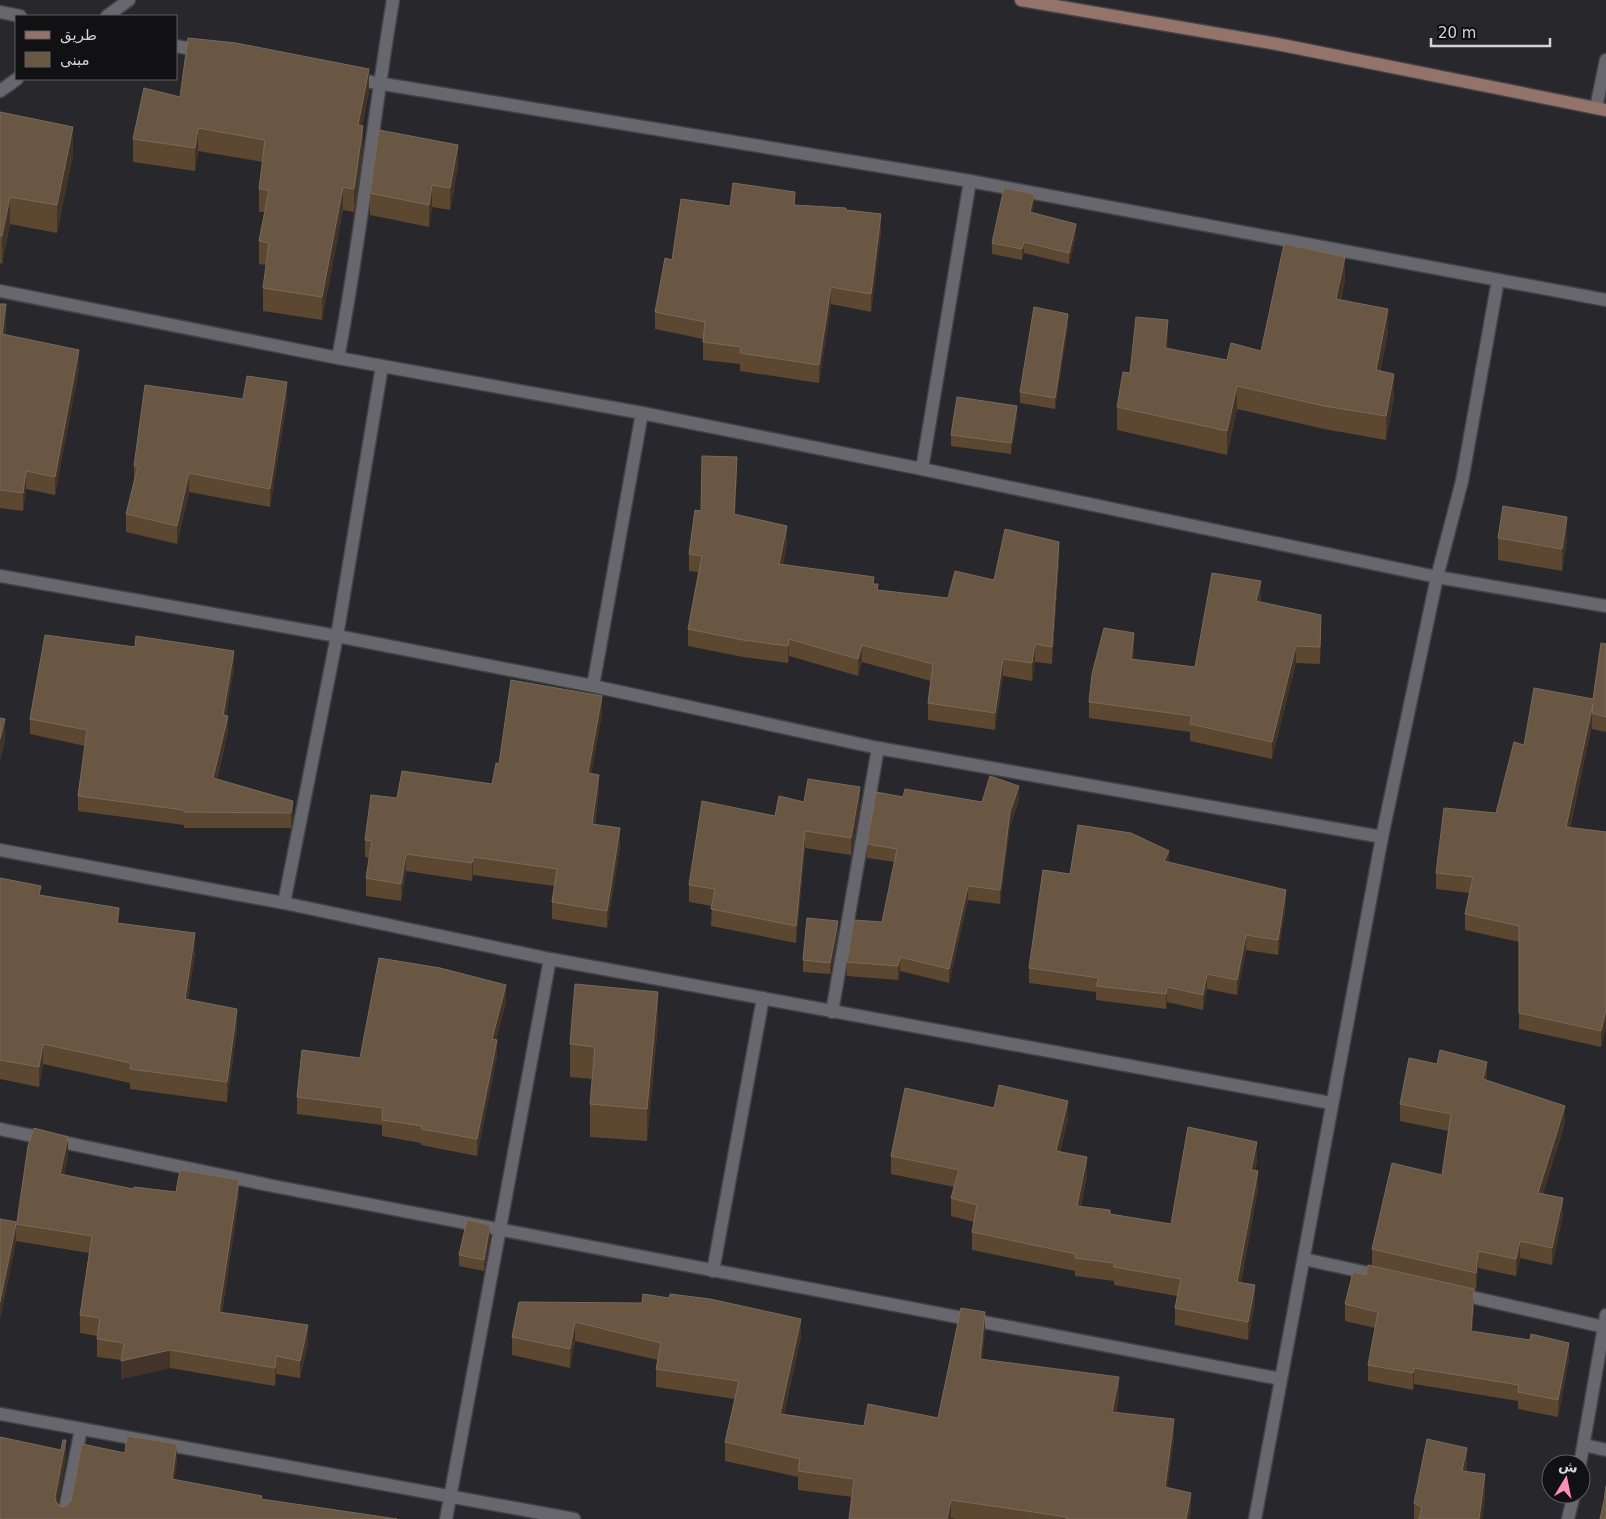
<svg xmlns="http://www.w3.org/2000/svg" width="1606" height="1519" font-family="'DejaVu Sans',Vazirmatn,sans-serif">
	<rect width="100%" height="100%" fill="#28272c"/>
	<g fill="none" stroke-linecap="round" stroke-linejoin="round">
		<defs>
			<g id="street">
				<polyline points="0,12 20,16"/>
				<polyline points="107,16 129,0"/>
				<polyline points="176,46 203,51"/>
				<polyline points="353,79 970,181 1606,300"/>
				<polyline points="0,91 17,79"/>
				<polyline points="1596,108 1606,60"/>
				<polyline points="0,291 338,358 642,413 922,469 1437,577 1606,606"/>
				<path d="M338 358C361 239 373 119 393 0"/>
				<polyline points="922,469 970,181"/>
				<polyline points="0,576 337,636 593,686 878,748 1382,837"/>
				<polyline points="593,686 642,413"/>
				<polyline points="0,850 284,903 550,959 1331,1103"/>
				<polyline points="284,903 337,636 382,366"/>
				<polyline points="832,1012 878,748"/>
				<polyline points="0,1129 273,1186 1281,1379"/>
				<polyline points="1304,1259 1382,1276"/>
				<polyline points="713,1271 763,998"/>
				<polyline points="1458,1294 1604,1327"/>
				<polyline points="0,1414 574,1519"/>
				<polyline points="1584,1445 1606,1450"/>
				<polyline points="1580,1464 1606,1315"/>
				<polyline points="63,1519 81,1429"/>
				<polyline points="446,1519 550,959"/>
				<polyline points="1255,1519 1382,837 1437,577 1462,481 1498,280"/>
				<polyline points="1568,1519 1574,1494"/>
			</g>
			<polyline id="secondary" points="1021,0 1277,44 1606,110"/>
		</defs>
		<use href="#street" stroke="#434347" stroke-width="15"/>
		<use href="#secondary" stroke="#434347" stroke-width="15"/>
		<use href="#street" stroke="#67676d" stroke-width="12"/>
		<use href="#secondary" stroke="#93736a" stroke-width="12"/>
	</g>
	<g fill="#5c4731">
		<polygon points="369,92 362,126 363,149 354,212 343,210 322,320 263,311 263,288 266,265 259,264 259,241 265,212 259,212 259,189 263,162 198,151 195,171 133,162 133,139 180,97"/>
		<polygon points="0,112 73,155 57,233 10,224 2,264 0,263"/>
		<polygon points="458,167 450,210 432,207 429,227 370,215 370,193"/>
		<polygon points="1034,205 1032,212 1076,235 1069,264 1024,253 1022,260 992,254 992,243"/>
		<polygon points="730,206 795,206 846,210 881,232 871,312 831,304 819,383 740,371 740,364 703,360 703,339 655,329 655,312 672,260"/>
		<polygon points="1345,280 1341,300 1388,333 1380,371 1394,397 1386,440 1324,429 1237,409 1227,455 1117,430 1117,407 1130,373 1168,344 1167,348 1227,360 1261,351"/>
		<polygon points="0,304 6,322 5,334 79,368 55,495 26,489 23,511 0,508"/>
		<polygon points="1068,325 1055,409 1020,403 1020,392"/>
		<polygon points="243,399 287,401 270,507 189,492 177,544 126,532 126,514 134,483 134,466"/>
		<polygon points="1017,417 1011,454 951,446 951,435"/>
		<polygon points="737,474 735,514 787,543 783,564 874,584 878,590 948,598 994,580 1059,560 1052,664 1035,662 1032,681 1003,676 995,730 928,720 928,703 931,681 862,662 858,676 789,656 788,663 743,657 688,646 688,629 698,572 689,571 689,554 701,511"/>
		<polygon points="1498,538 1567,539 1562,571 1498,560"/>
		<polygon points="1261,598 1260,602 1321,632 1320,664 1296,663 1272,759 1190,741 1190,732 1089,718 1089,702 1134,649 1133,660 1195,667"/>
		<polygon points="1606,644 1606,732 1592,729 1592,725 1570,828 1606,832 1606,1026 1601,1047 1519,1029 1519,942 1465,930 1465,914 1470,893 1436,889 1436,873 1496,813 1524,745 1593,699"/>
		<polygon points="234,667 226,715 228,731 217,779 293,801 293,817 291,828 184,828 184,825 78,811 78,796 85,746 30,734 30,719"/>
		<polygon points="602,713 591,774 599,792 595,824 620,846 607,928 552,919 552,902 554,886 473,875 472,881 406,871 401,901 366,896 366,878 369,858 365,857 365,840 397,798 492,784 499,764"/>
		<polygon points="903,797 982,802 1019,800 1010,826 1000,904 968,900 949,983 900,971 898,980 847,976 847,962 882,922 895,862 867,858 867,844"/>
		<polygon points="804,802 860,804 851,855 805,848 796,943 711,926 712,906 689,902 689,885 775,816"/>
		<polygon points="1169,862 1286,904 1278,955 1246,950 1237,995 1207,989 1203,1010 1167,1002 1166,1009 1096,1000 1096,992 1029,983 1029,968 1070,874"/>
		<polygon points="0,878 41,896 119,924 195,953 188,999 237,1029 227,1102 130,1089 130,1083 43,1064 39,1087 0,1079"/>
		<polygon points="838,932 830,974 803,972 803,960"/>
		<polygon points="506,1002 496,1040 497,1056 477,1156 421,1145 421,1143 382,1136 382,1125 297,1114 297,1097 360,1058"/>
		<polygon points="658,1024 647,1141 590,1137 590,1104 592,1079 570,1077 570,1044"/>
		<polygon points="1487,1078 1486,1080 1565,1123 1543,1194 1563,1215 1552,1265 1520,1258 1516,1276 1478,1268 1476,1290 1372,1266 1372,1249 1442,1175 1448,1131 1400,1121 1400,1104"/>
		<polygon points="994,1108 1068,1119 1060,1152 1087,1175 1081,1206 1110,1214 1171,1224 1257,1160 1255,1171 1258,1189 1241,1282 1255,1303 1248,1340 1175,1325 1175,1308 1177,1296 1114,1285 1114,1281 1075,1276 1075,1271 972,1250 972,1232 974,1222 951,1216 951,1198 954,1187 891,1174 891,1156"/>
		<polygon points="68,1155 64,1175 133,1189 176,1192 239,1198 222,1313 308,1343 300,1378 276,1374 275,1386 170,1368 121,1379 121,1360 97,1357 97,1336 80,1333 80,1315 89,1253 16,1241 0,1320 17,1222"/>
		<polygon points="490,1236 484,1271 459,1266 459,1255"/>
		<polygon points="519,1302 801,1337 784,1414 864,1426 938,1418 985,1331 982,1359 1119,1395 1116,1413 1174,1438 1167,1488 1191,1511 1189,1519 956,1519 951,1518 951,1519 849,1519 852,1497 798,1490 798,1477 725,1461 725,1442 735,1399 656,1387 656,1369 658,1360 575,1341 570,1368 512,1355 512,1337"/>
		<polygon points="1345,1304 1474,1306 1472,1331 1569,1359 1558,1417 1518,1409 1518,1401 1414,1384 1413,1390 1368,1381 1368,1365 1375,1328 1345,1321"/>
		<polygon points="1467,1468 1466,1471 1485,1494 1482,1519 1414,1519 1414,1503"/>
	</g>
	<g fill="#423428">
		<polygon points="369,69 369,92 358,148 358,125"/>
		<polygon points="363,126 363,149 354,212 354,189"/>
		<polygon points="73,127 73,155 57,233 57,205"/>
		<polygon points="198,128 198,151 195,171 195,148"/>
		<polygon points="458,145 458,167 450,210 450,188"/>
		<polygon points="432,185 432,207 429,227 429,205"/>
		<polygon points="343,187 343,210 322,320 322,297"/>
		<polygon points="1034,194 1034,205 1030,223 1030,212"/>
		<polygon points="10,197 10,224 2,264 2,236"/>
		<polygon points="881,214 881,232 871,312 871,294"/>
		<polygon points="1076,224 1076,235 1069,264 1069,253"/>
		<polygon points="1024,242 1024,253 1022,260 1022,249"/>
		<polygon points="1345,257 1345,280 1336,323 1336,299"/>
		<polygon points="831,287 831,304 819,383 819,365"/>
		<polygon points="6,304 6,322 2,352 2,334"/>
		<polygon points="1388,309 1388,333 1376,394 1376,370"/>
		<polygon points="1068,314 1068,325 1055,409 1055,398"/>
		<polygon points="1168,320 1168,344 1165,371 1165,348"/>
		<polygon points="79,350 79,368 55,495 55,477"/>
		<polygon points="1394,374 1394,397 1386,440 1386,416"/>
		<polygon points="287,382 287,401 270,507 270,489"/>
		<polygon points="1237,386 1237,409 1227,455 1227,431"/>
		<polygon points="1017,406 1017,417 1011,454 1011,443"/>
		<polygon points="737,457 737,474 734,531 734,514"/>
		<polygon points="26,471 26,489 23,511 23,493"/>
		<polygon points="189,473 189,492 177,544 177,526"/>
		<polygon points="1567,517 1567,539 1562,571 1562,549"/>
		<polygon points="787,526 787,543 779,581 779,564"/>
		<polygon points="1059,542 1059,560 1052,664 1052,647"/>
		<polygon points="1261,581 1261,598 1256,618 1256,601"/>
		<polygon points="1321,615 1321,632 1320,664 1320,647"/>
		<polygon points="1134,633 1134,649 1131,676 1131,659"/>
		<polygon points="789,639 789,656 788,663 788,646"/>
		<polygon points="1035,644 1035,662 1032,681 1032,663"/>
		<polygon points="862,645 862,662 858,676 858,659"/>
		<polygon points="1296,646 1296,663 1272,759 1272,742"/>
		<polygon points="234,651 234,667 223,730 223,715"/>
		<polygon points="1003,659 1003,676 995,730 995,713"/>
		<polygon points="602,696 602,713 588,791 588,773"/>
		<polygon points="1593,704 1592,713 1592,725 1566,843 1566,827"/>
		<polygon points="228,716 228,731 213,793 213,778"/>
		<polygon points="5,719 5,741 0,762 0,739"/>
		<polygon points="599,775 599,792 592,841 592,824"/>
		<polygon points="1019,786 1019,800 1010,826 1000,904 1000,890 1010,812"/>
		<polygon points="860,787 860,804 851,855 851,838"/>
		<polygon points="293,801 293,817 291,828 291,813"/>
		<polygon points="620,828 620,846 607,928 607,911"/>
		<polygon points="805,831 805,848 796,943 796,926"/>
		<polygon points="1169,851 1169,865 1164,861"/>
		<polygon points="406,854 406,871 401,901 401,884"/>
		<polygon points="473,857 473,875 472,881 472,863"/>
		<polygon points="968,886 968,900 949,983 949,969"/>
		<polygon points="1286,890 1286,904 1278,955 1278,940"/>
		<polygon points="119,908 119,927 117,923"/>
		<polygon points="838,921 838,932 830,974 830,963"/>
		<polygon points="195,933 195,953 185,1018 185,999"/>
		<polygon points="1246,935 1246,950 1237,995 1237,980"/>
		<polygon points="900,957 900,971 898,980 898,966"/>
		<polygon points="1207,974 1207,989 1203,1010 1203,995"/>
		<polygon points="506,985 506,1002 492,1056 492,1039"/>
		<polygon points="1167,987 1167,1002 1166,1009 1166,994"/>
		<polygon points="658,992 658,1024 647,1141 647,1109"/>
		<polygon points="237,1009 237,1029 227,1102 227,1082"/>
		<polygon points="1606,1010 1606,1026 1601,1047 1601,1031"/>
		<polygon points="497,1040 497,1056 477,1156 477,1139"/>
		<polygon points="43,1044 43,1064 39,1087 39,1067"/>
		<polygon points="1487,1062 1487,1078 1483,1095 1483,1079"/>
		<polygon points="1068,1101 1068,1119 1056,1169 1056,1151"/>
		<polygon points="1565,1106 1565,1123 1538,1210 1538,1193"/>
		<polygon points="68,1137 68,1155 60,1192 60,1174"/>
		<polygon points="1257,1142 1257,1160 1251,1188 1251,1170"/>
		<polygon points="1087,1157 1087,1175 1077,1223 1077,1206"/>
		<polygon points="1258,1171 1258,1189 1237,1300 1237,1282"/>
		<polygon points="239,1180 239,1198 219,1330 219,1312"/>
		<polygon points="1563,1198 1563,1215 1552,1265 1552,1248"/>
		<polygon points="16,1224 16,1241 0,1320 0,1302"/>
		<polygon points="490,1225 490,1236 484,1271 484,1260"/>
		<polygon points="1520,1241 1520,1258 1516,1276 1516,1259"/>
		<polygon points="1478,1251 1478,1268 1476,1290 1476,1273"/>
		<polygon points="1255,1285 1255,1303 1248,1340 1248,1322"/>
		<polygon points="1474,1289 1474,1306 1471,1348 1471,1331"/>
		<polygon points="985,1312 985,1331 980,1377 980,1359"/>
		<polygon points="801,1319 801,1337 780,1432 780,1414"/>
		<polygon points="575,1322 575,1341 570,1368 570,1349"/>
		<polygon points="308,1325 308,1343 300,1378 300,1361"/>
		<polygon points="1569,1343 1569,1359 1558,1417 1558,1400"/>
		<polygon points="170,1350 170,1368 121,1379 121,1361"/>
		<polygon points="276,1356 276,1374 275,1386 275,1368"/>
		<polygon points="1414,1368 1414,1384 1413,1390 1413,1373"/>
		<polygon points="1119,1377 1119,1395 1112,1431 1112,1412"/>
		<polygon points="1174,1419 1174,1438 1165,1506 1165,1487"/>
		<polygon points="66,1440 66,1460 55,1517 55,1497"/>
		<polygon points="177,1444 177,1464 172,1499 172,1479"/>
		<polygon points="1467,1448 1467,1468 1462,1491 1462,1471"/>
		<polygon points="1485,1474 1485,1494 1482,1519 1479,1519"/>
		<polygon points="1191,1493 1191,1511 1189,1519 1186,1519"/>
		<polygon points="951,1500 951,1519 947,1519"/>
	</g>
	<g fill="#695643" stroke="#7a6a5a">
		<polygon points="188,38 236,43 369,69 358,125 363,126 354,189 343,187 322,297 263,288 269,243 259,241 269,190 259,189 265,140 198,128 195,148 133,139 144,88 180,97"/>
		<polygon points="0,112 73,127 57,205 10,197 2,236 0,236"/>
		<polygon points="379,130 458,145 450,188 432,185 429,205 370,193"/>
		<polygon points="733,183 795,192 794,205 846,208 846,210 881,214 871,294 831,287 819,365 740,353 741,347 703,342 705,322 655,312 665,258 672,260 681,199 730,206"/>
		<polygon points="1004,188 1034,194 1030,212 1076,224 1069,253 1024,242 1022,249 992,243"/>
		<polygon points="1284,244 1345,257 1336,299 1388,309 1376,370 1394,374 1386,416 1324,406 1237,386 1227,431 1117,407 1123,372 1130,373 1136,317 1168,320 1165,348 1227,360 1231,343 1261,351"/>
		<polygon points="0,304 6,304 2,334 79,350 55,477 26,471 23,493 0,490"/>
		<polygon points="1034,307 1068,314 1055,398 1020,392"/>
		<polygon points="247,376 287,382 270,489 189,473 177,526 126,514 138,466 134,466 145,385 243,399"/>
		<polygon points="957,397 1017,406 1011,443 951,435"/>
		<polygon points="702,456 737,457 734,514 787,526 779,564 874,577 873,584 878,584 877,590 948,598 955,571 994,580 1005,529 1059,542 1052,647 1035,644 1032,663 1003,659 995,713 928,703 933,664 862,645 858,659 789,639 788,646 743,640 688,629 702,556 689,554 695,510 701,511"/>
		<polygon points="1503,506 1567,517 1562,549 1498,538"/>
		<polygon points="1212,573 1261,581 1256,601 1321,615 1320,647 1296,646 1272,742 1190,724 1192,716 1089,702 1092,674 1104,628 1134,633 1131,659 1195,667"/>
		<polygon points="45,635 135,647 136,636 234,651 223,715 228,716 213,778 293,801 291,813 184,812 184,810 78,796 87,730 30,719"/>
		<polygon points="1601,643 1606,644 1606,717 1592,713 1593,704 1566,827 1606,832 1606,1010 1601,1031 1519,1013 1519,926 1465,914 1473,877 1436,873 1444,808 1496,813 1514,742 1524,745 1534,688 1593,699"/>
		<polygon points="511,680 602,696 588,773 599,775 592,824 620,828 607,911 552,902 557,869 473,857 472,863 406,854 401,884 366,878 372,841 365,840 371,795 397,798 402,771 492,784 496,763 499,764"/>
		<polygon points="0,718 5,719 0,739"/>
		<polygon points="990,776 1019,786 1010,812 1000,890 968,886 949,969 900,957 898,966 847,962 854,920 882,922 897,849 867,844 876,792 903,797 905,789 982,802"/>
		<polygon points="808,779 860,787 851,838 805,831 796,926 711,909 715,889 689,885 702,801 775,816 779,796 804,802"/>
		<polygon points="1078,825 1131,833 1169,851 1164,861 1286,890 1278,940 1246,935 1237,980 1207,974 1203,995 1167,987 1166,994 1096,986 1099,978 1029,968 1043,870 1070,874"/>
		<polygon points="0,878 41,886 39,895 119,908 117,923 195,933 185,999 237,1009 227,1082 130,1069 131,1063 43,1044 39,1067 0,1060"/>
		<polygon points="807,918 838,921 830,963 803,960"/>
		<polygon points="379,958 440,968 506,985 492,1039 497,1040 477,1139 421,1129 422,1126 382,1120 383,1108 297,1097 302,1050 360,1058"/>
		<polygon points="575,984 658,992 647,1109 590,1104 595,1047 570,1044"/>
		<polygon points="1440,1050 1487,1062 1483,1079 1565,1106 1538,1193 1563,1198 1552,1248 1520,1241 1516,1259 1478,1251 1476,1273 1372,1249 1392,1163 1442,1175 1451,1114 1400,1104 1409,1058 1437,1064"/>
		<polygon points="999,1085 1068,1101 1056,1151 1087,1157 1077,1206 1110,1210 1110,1214 1171,1224 1188,1127 1257,1142 1251,1170 1258,1171 1237,1282 1255,1285 1248,1322 1175,1308 1181,1279 1114,1267 1114,1263 1075,1258 1076,1254 972,1232 977,1205 951,1198 959,1170 891,1156 905,1088 994,1108"/>
		<polygon points="34,1128 68,1137 60,1174 133,1189 134,1187 176,1192 180,1170 239,1180 219,1312 308,1325 300,1361 276,1356 275,1368 170,1350 121,1361 124,1343 97,1339 100,1318 80,1315 92,1236 16,1224 0,1302 0,1219 17,1222 28,1146"/>
		<polygon points="467,1220 490,1225 484,1260 459,1255"/>
		<polygon points="1368,1265 1474,1289 1471,1331 1530,1340 1531,1334 1569,1343 1558,1400 1518,1392 1519,1385 1414,1368 1413,1373 1368,1365 1378,1312 1345,1304 1353,1272 1366,1275"/>
		<polygon points="643,1294 669,1298 670,1294 710,1299 801,1319 780,1414 864,1426 868,1404 938,1418 961,1308 985,1312 980,1359 1119,1377 1112,1412 1174,1419 1165,1487 1191,1493 1186,1519 1066,1519 1067,1517 951,1500 947,1519 849,1519 854,1479 798,1471 800,1459 725,1442 739,1381 656,1369 661,1343 575,1322 570,1349 512,1337 519,1302 642,1303"/>
		<polygon points="127,1436 177,1444 172,1479 262,1496 261,1499 397,1519 0,1519 0,1437 61,1450 63,1440 66,1440 55,1497 56,1502 61,1507 66,1506 71,1501 82,1444 125,1453"/>
		<polygon points="1427,1439 1467,1448 1462,1471 1485,1474 1479,1519 1419,1519 1422,1507 1414,1503"/>
		<polygon points="1606,1486 1606,1519 1600,1519 1604,1501"/>
	</g>
	<rect x="15" y="15" width="162" height="65" fill="#111013" stroke="#5f5e61"/>
	<rect x="25" y="31" width="25" height="8" fill="#93736a" stroke="#5f5e61"/>
	<text x="60" y="40" font-size="15" fill="#d4d4d7">طريق</text>
	<rect x="25" y="52" width="25" height="15" fill="#695643" stroke="#5f5e61"/>
	<text x="60" y="65" font-size="15" fill="#d4d4d7">مبنى</text>
	<g transform="translate(1566 1479) rotate(10)"><circle r="24" fill="#111013" stroke="#5f5e61"/>
	<path d="M0-4L9 19L0 12L-9 19Z" fill="#ff8eb9"/>
	<text y="-8" font-size="14" font-weight="bold" text-anchor="middle" fill="#d4d4d7">ش</text>
	</g>
	<path d="M1431 38v8h119v-8" fill="none" stroke="#d4d4d7" stroke-width="2.5"/>
	<text x="1438" y="38" font-size="15" fill="#d4d4d7" stroke="#111013" stroke-width="4" paint-order="stroke">20 m</text>
</svg>
